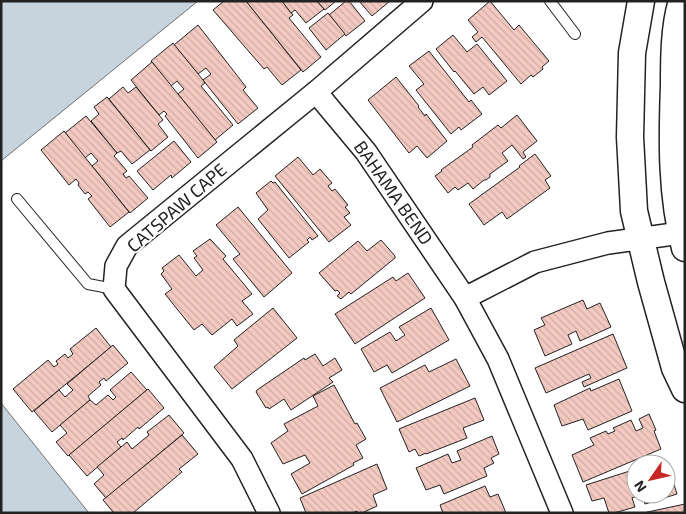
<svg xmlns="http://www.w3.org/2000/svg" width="686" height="514" font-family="'Exo 2',sans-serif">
	<defs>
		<pattern id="building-back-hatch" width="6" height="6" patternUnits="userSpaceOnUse" patternTransform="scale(1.25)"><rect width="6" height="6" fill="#f3c9c0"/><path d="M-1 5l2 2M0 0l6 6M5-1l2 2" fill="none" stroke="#d0aca5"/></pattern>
	</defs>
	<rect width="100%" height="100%" fill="#fff"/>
	<g fill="#c7d3dd" stroke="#6f6f6f">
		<polygon points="1,1 198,1 1,161"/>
		<polygon points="1,403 89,513 1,513"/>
	</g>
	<g fill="url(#building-back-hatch)" stroke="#222">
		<polygon points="224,1 246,1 301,70 282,85 267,67 264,69 213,10"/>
		<polygon points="246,1 282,1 293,15 289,18 321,57 303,72"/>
		<polygon points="282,1 317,1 324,9 306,23 295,10 291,13"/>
		<polygon points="317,1 336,1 325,10"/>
		<polygon points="346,1 349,1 365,21 346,36 329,15"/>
		<polygon points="359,1 390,1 372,16"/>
		<polygon points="490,1 514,30 519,25 549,61 542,67 543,69 533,77 531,75 521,84 482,37 476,42 472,37 478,32 468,20"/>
		<polygon points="328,13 345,34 326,50 309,28"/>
		<polygon points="198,25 246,87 243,90 258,108 238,124 203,80 211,74 206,68 198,74 174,45"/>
		<polygon points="453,35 467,52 477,44 507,81 489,95 483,87 474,94 455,71 454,72 436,49"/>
		<polygon points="173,43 203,80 205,83 201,86 233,125 215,140 178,94 184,89 177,81 171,86 151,61"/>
		<polygon points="429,51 469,102 471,100 482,114 461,130 459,127 451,134 416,90 424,84 409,66"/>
		<polygon points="152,62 217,142 198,158 165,116 167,114 164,111 159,115 131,80"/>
		<polygon points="396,77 419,106 418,107 425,116 426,114 447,141 427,158 417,146 409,153 368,100"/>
		<polygon points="123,87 128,93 136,87 163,120 158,124 168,137 151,151 109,99"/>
		<polygon points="107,97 150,150 132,164 121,151 117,153 91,121 99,114 94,107"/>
		<polygon points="517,115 537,141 523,152 526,157 523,159 512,145 502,153 508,161 490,174 490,177 486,180 484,180 473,189 468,183 458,190 455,187 448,193 435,176 442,171 441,170 473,147 472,145 498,125 501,128"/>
		<polygon points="86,116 117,153 114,156 127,171 123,174 126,178 129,176 148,198 130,213 92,166 98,161 91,153 85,158 65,133"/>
		<polygon points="64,131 129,212 110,227 88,199 92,196 88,192 85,194 78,185 79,183 76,179 69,185 41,150"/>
		<polygon points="174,141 191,162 172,178 171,175 153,190 137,171"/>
		<polygon points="535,154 551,176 545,180 550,188 507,219 502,212 484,225 469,204 520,167 519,166"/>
		<polygon points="298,157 313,175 320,169 332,183 328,186 332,191 335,189 348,205 345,207 350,213 344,217 351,225 329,242 275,176"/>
		<polygon points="271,181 273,183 275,182 318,236 312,240 310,237 307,240 309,242 289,258 258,219 268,210 256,193"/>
		<polygon points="238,207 292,273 264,297 233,259 240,254 216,225"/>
		<polygon points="210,239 226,256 223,259 252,294 242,301 253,314 237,326 232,319 212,335 202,324 194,330 165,294 172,289 161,274 164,271 162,268 179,255 196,276 203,270 194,258 197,256 193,251"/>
		<polygon points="381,240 395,256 395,258 351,294 349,292 341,299 337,296 340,293 337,290 335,291 319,273 358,241 367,251"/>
		<polygon points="408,273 425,298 355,344 335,314 393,277 396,281"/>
		<polygon points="583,300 587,309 600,303 611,327 580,341 576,331 568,335 572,344 545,356 534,330 545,325 541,318"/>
		<polygon points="273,308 297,338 232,389 214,367 238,346 234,340"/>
		<polygon points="431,308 449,340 392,373 387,365 374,372 361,349 390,332 396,341 405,335 399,327"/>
		<polygon points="96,328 111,347 32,412 13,389 48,360 54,367 58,364 56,361 65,354 68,358 73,354 70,349"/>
		<polygon points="613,334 627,368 584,387 582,382 591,378 589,374 546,393 535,368"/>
		<polygon points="113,345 128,363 106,381 104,378 99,382 101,385 88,396 90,400 52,432 34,411 59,390 65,397 73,390 67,384"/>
		<polygon points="315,354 323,366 335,358 342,370 329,378 333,382 291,410 284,399 269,409 268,407 266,408 256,392 257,390 304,358 305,360"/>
		<polygon points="456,359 470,386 397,422 380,388 425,365 429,372"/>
		<polygon points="131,372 147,390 68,456 56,442 67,433 60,425 90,400 96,405 108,395 113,400 116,397 110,390"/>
		<polygon points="619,379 632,411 588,430 583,419 562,426 554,405 590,388 591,391"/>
		<polygon points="334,385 355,424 357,423 366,439 356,445 363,458 353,463 354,465 302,494 291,474 310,463 305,455 283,464 271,443 288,431 284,424 318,406 313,396"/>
		<polygon points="148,389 164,408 139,429 138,427 123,440 122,438 117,442 121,447 87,476 69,455"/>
		<polygon points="475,398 484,420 463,428 467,438 426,454 426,453 419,456 415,449 409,452 399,429"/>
		<polygon points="649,414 656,430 654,431 661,449 583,482 572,455 594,445 590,438 606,431 608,434 615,431 613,428 631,420 636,431 643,428 639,419"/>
		<polygon points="169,415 184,433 106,498 94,484 104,475 97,467 127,442 132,449 149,435 147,432"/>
		<polygon points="182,435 198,454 179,469 182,472 133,513 114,513 103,500"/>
		<polygon points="492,436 499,454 491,458 494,463 484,468 487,476 444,494 440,485 426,490 416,468 448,454 452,463 461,460 457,451"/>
		<polygon points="377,464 387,489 373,495 377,506 362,513 358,513 357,511 352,513 306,513 300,498"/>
		<polygon points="669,468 677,494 645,504 642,494 632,498 635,507 614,513 609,513 604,498 592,501 586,485 636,469 636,494 666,494 666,469"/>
		<polygon points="485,486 490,497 498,494 506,513 443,513 440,505"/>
		<polygon points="685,504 685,513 643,513"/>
	</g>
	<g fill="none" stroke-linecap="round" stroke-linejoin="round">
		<defs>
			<g id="service">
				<polyline points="550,1 575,34"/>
				<polyline points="17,199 88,284 114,289"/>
			</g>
			<g id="minor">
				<polyline points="316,92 366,152 465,298 498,359 562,513"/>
				<polyline points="465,298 535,262 608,243 681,233"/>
				<polyline points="269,513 242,459 114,289 116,266 127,246 316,92 422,1"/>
			</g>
			<g id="tertiary">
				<polyline points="641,1 632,53 630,137 634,211 651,282 675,368 685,389"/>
				<path d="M682 1C674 26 674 59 674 85 672 140 671 195 685 248"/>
			</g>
		</defs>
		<use href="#service" stroke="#222" stroke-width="12"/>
		<use href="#minor" stroke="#222" stroke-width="24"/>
		<use href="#tertiary" stroke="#222" stroke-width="29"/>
		<use href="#service" stroke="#fff" stroke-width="10"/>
		<use href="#minor" stroke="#fff" stroke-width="21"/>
		<use href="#tertiary" stroke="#fff" stroke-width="26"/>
	</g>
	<g text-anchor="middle" stroke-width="4" stroke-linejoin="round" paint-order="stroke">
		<g font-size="18" fill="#222" stroke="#fff">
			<text transform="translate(393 193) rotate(55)" y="6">BAHAMA BEND</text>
			<text transform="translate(177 208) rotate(-41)" y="6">CATSPAW CAPE</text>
		</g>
	</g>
	<rect width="686" height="514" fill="none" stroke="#222222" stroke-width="5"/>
	<g transform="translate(651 479) rotate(236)"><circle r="24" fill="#ffffff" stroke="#a7a7a7"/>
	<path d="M0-4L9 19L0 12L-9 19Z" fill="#c62828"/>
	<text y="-8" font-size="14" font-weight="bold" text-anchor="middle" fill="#222222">N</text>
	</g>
</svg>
